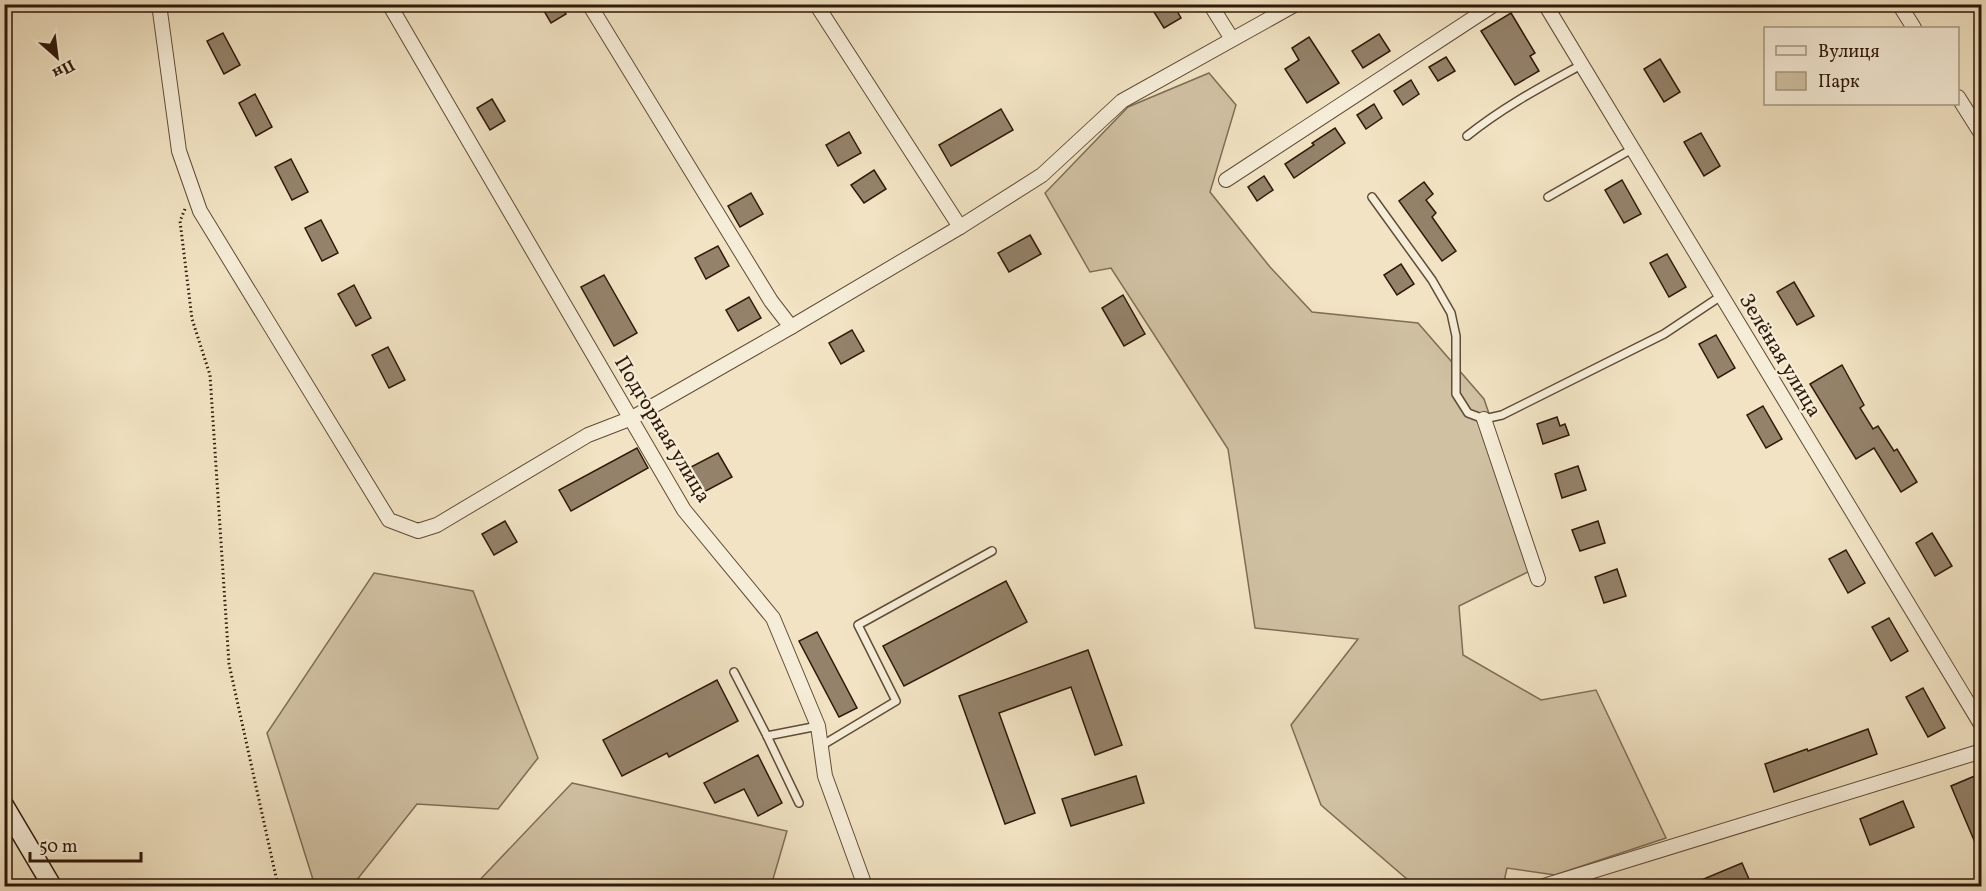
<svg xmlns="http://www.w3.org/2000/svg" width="1986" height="891" font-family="Vollkorn,serif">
	<rect width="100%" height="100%" fill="#f1e3c3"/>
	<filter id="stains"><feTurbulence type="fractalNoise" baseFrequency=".00333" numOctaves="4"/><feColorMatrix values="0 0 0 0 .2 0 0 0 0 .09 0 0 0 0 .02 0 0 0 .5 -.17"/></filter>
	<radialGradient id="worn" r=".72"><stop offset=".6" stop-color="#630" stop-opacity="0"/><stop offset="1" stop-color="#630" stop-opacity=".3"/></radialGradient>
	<g fill="#d0c1a3" stroke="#806d56" stroke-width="1.5">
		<polygon points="1209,73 1236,105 1210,192 1270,267 1312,312 1418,323 1484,399 1526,522 1538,567 1459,606 1463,655 1541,700 1596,690 1666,838 1555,875 1507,868 1503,886 1415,886 1321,805 1291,725 1358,639 1255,628 1228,449 1111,268 1090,272 1045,193 1128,107"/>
		<polygon points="374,573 473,591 538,758 498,809 417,804 352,886 315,886 267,733"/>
		<polygon points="572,783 787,831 771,886 474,886"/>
	</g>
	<g fill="#94826a" stroke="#2f1909" stroke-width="1.5">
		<polygon points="540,4 560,4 566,14 551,23"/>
		<polygon points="1166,4 1173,4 1181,18 1164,28 1154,12"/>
		<polygon points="1511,13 1535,53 1530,56 1539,71 1515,85 1481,31"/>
		<polygon points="223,33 240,65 224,74 207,41"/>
		<polygon points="1379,34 1390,51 1363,68 1352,51"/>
		<polygon points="1309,37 1339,83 1307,103 1285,69 1299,60 1292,48"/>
		<polygon points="1446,57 1455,71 1438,81 1429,67"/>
		<polygon points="1660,59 1680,92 1664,102 1644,69"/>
		<polygon points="1411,80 1419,94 1403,105 1394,91"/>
		<polygon points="255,94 272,127 256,136 239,103"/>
		<polygon points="492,99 505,121 490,130 477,108"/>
		<polygon points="1374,104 1382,118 1366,129 1357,115"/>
		<polygon points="1001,109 1013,130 951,166 939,145"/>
		<polygon points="1335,128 1345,143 1294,178 1285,164 1314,145 1312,143"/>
		<polygon points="849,132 861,153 838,166 826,145"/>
		<polygon points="1701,133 1720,166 1704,176 1684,142"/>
		<polygon points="291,159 308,192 292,200 275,167"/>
		<polygon points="874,170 886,189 864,203 851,185"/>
		<polygon points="1264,176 1273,190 1257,201 1248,187"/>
		<polygon points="1622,180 1641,214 1624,223 1605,190"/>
		<polygon points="1424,182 1433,194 1426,200 1436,213 1432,217 1456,251 1442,261 1399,201"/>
		<polygon points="751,193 763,214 740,227 728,206"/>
		<polygon points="321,220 338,253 322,261 305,228"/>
		<polygon points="1030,235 1041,254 1009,272 998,253"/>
		<polygon points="718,246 729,266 706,279 695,258"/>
		<polygon points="1667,254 1686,287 1669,297 1650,263"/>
		<polygon points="1401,264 1414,284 1397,295 1384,275"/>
		<polygon points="604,275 637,333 614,346 581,287"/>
		<polygon points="1794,282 1814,316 1797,325 1777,292"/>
		<polygon points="354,285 371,318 356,326 338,294"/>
		<polygon points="1123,295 1145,334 1124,346 1102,308"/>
		<polygon points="749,297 761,318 738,331 726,310"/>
		<polygon points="852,330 864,351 841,364 829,343"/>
		<polygon points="1716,335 1735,368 1718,378 1699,344"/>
		<polygon points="388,347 405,380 389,388 372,355"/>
		<polygon points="1842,365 1864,405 1860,408 1873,429 1878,426 1894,451 1897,449 1917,482 1901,492 1874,448 1856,459 1810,384"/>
		<polygon points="1763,406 1782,439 1766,448 1747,415"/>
		<polygon points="1557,417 1560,426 1565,424 1569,435 1543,444 1537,424"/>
		<polygon points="637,448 648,468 571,511 559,490"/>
		<polygon points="718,453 732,477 702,493 689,468"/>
		<polygon points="1578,466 1586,490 1562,498 1555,474"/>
		<polygon points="505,521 517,542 494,555 482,534"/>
		<polygon points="1598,521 1605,543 1580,551 1572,530"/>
		<polygon points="1932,533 1952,566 1935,576 1916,543"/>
		<polygon points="1846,550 1865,583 1848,593 1829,559"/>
		<polygon points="1617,569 1626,596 1604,603 1595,577"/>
		<polygon points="1006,581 1027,622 904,686 883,646"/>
		<polygon points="1889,618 1908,651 1891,661 1872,627"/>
		<polygon points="817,632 857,708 839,717 799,641"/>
		<polygon points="1088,650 1122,745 1095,755 1071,687 999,713 1035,813 1005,824 959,696"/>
		<polygon points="717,680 738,721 669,757 667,753 622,776 603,740"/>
		<polygon points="1923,688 1945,728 1928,737 1906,697"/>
		<polygon points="1868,729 1877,754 1774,792 1765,764 1807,749 1808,751"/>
		<polygon points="758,755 782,803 758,816 744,789 715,803 704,783"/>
		<polygon points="1977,775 1982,785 1982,859 1951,786"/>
		<polygon points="1136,776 1144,803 1071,826 1062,799"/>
		<polygon points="1903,801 1914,827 1870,845 1860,819"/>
		<polygon points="1742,863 1752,886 1687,886"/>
	</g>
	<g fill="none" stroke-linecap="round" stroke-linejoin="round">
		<defs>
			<g id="lane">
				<path d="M1467 136C1503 107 1541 87 1581 65"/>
				<polyline points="1372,197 1432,280 1451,313 1456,336 1456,394 1468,413 1484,419 1502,415 1664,334 1721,296"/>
				<polyline points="1548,197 1632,149"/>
				<polyline points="734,672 767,736 818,726"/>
				<polyline points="767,736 799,803"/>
				<polyline points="821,746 896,701 858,625 992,551"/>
			</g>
			<g id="street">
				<polyline points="159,4 179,151 200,211 389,520 418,531 437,525 588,435 632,418 791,327 960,227 1042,175 1122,101 1296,4"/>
				<polyline points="389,4 684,510 773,618 818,726 825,776 865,886"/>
				<polyline points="589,4 771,301 791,327"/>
				<polyline points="816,4 960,227"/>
				<polyline points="1210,4 1232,39"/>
				<polyline points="1545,4 1982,726"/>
				<polyline points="1899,4 1914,28"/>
				<polyline points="1958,97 1982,135"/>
				<polyline points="1226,180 1495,4"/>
				<polyline points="1484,419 1538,579"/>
				<polyline points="1544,886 1982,751"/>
			</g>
			<polyline id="secondary" points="4,805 52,886"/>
		</defs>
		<use href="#lane" stroke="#604c38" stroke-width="10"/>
		<use href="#street" stroke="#604c38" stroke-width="16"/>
		<use href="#secondary" stroke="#2f1909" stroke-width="21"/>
		<polyline stroke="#2f1909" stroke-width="3" stroke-dasharray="1.5 3" stroke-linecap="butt" points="185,209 180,221 192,319 210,375 229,664 278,886"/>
		<use href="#lane" stroke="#f6edd8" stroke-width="7"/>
		<use href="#street" stroke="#f6edd8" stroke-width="14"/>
		<use href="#secondary" stroke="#f6edd8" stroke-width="18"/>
	</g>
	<g text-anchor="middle" stroke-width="4.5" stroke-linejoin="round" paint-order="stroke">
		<g font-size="21" fill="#2f1909" stroke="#f6edd8">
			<text transform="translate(1781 355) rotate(59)" y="7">Зелёная улица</text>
			<text transform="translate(663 429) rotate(59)" y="7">Подгорная улица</text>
		</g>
	</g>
	<rect width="1986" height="891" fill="none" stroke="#f1e3c3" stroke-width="24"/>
	<rect x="6" y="6" width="1974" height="879" fill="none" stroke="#2f1909" stroke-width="3"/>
	<rect x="12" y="12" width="1962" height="867" fill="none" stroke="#2f1909" stroke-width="1.5"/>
	<rect x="1764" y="27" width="195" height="78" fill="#f6edd8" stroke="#a69885" stroke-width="1.5"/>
	<rect x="1776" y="46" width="30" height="9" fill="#f6edd8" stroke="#a69885" stroke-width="1.5"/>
	<text x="1818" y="57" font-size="18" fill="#2f1909">Вулиця</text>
	<rect x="1776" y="72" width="30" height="18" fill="#d0c1a3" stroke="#a69885" stroke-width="1.5"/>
	<text x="1818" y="87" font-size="18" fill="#2f1909">Парк</text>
	<g transform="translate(57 57) rotate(152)" stroke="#f6edd8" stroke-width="4.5" paint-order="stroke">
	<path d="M0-4.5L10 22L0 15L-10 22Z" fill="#2f1909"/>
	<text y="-9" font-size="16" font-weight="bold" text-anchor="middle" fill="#2f1909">Пн</text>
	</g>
	<path d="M30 852v9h111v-9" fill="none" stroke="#2f1909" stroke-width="3"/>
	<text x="39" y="852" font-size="18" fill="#2f1909" stroke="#f6edd8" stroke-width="4.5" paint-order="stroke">50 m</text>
	<rect width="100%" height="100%" filter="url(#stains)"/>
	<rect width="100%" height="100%" fill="url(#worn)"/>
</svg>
